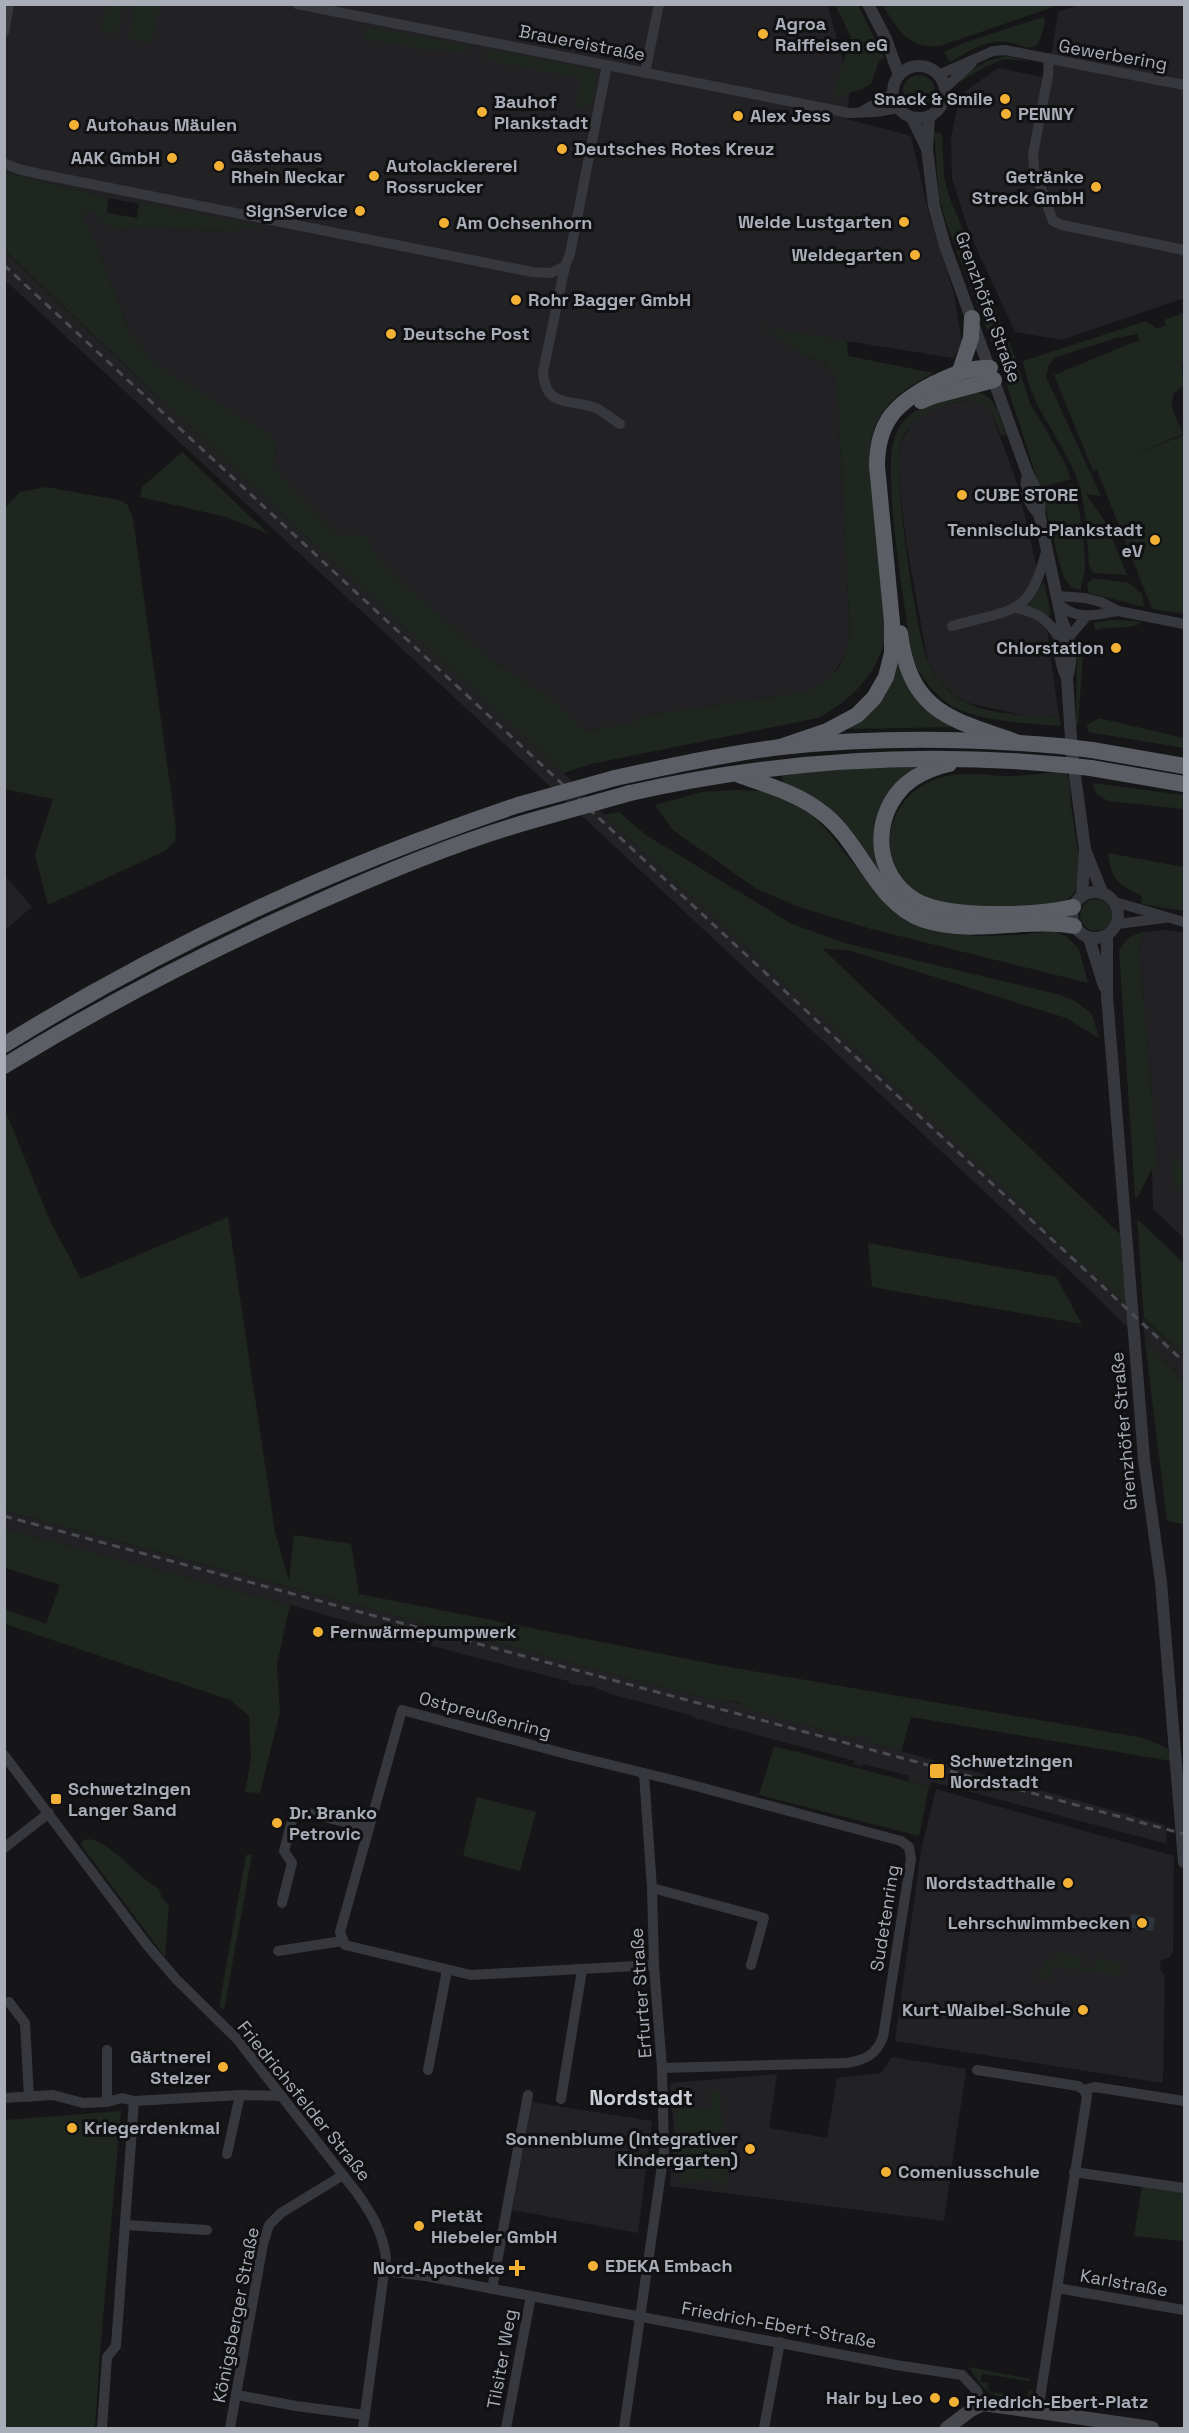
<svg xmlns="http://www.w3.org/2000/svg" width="1189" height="2433" font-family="'Space Grotesk',sans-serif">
	<rect width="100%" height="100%" fill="#161618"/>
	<g fill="#222225">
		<polygon points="4,5 828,5 850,88 847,119 911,136 929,214 954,294 962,344 953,358 765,328 807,357 824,362 833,373 837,387 850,634 847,653 833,674 819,687 803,692 643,716 633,723 585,731 550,697 495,663 399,580 375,553 366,536 336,534 273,467 276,446 157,366 130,333 95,241 81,214 89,209 105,223 119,231 135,228 233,231 258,226 108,198 5,172"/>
		<polygon points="1079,5 1184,5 1184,298 1062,340 1015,332 969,232 952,178 951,138 960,95 998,68 1048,78 1058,12"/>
		<polygon points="4,251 299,530 564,773 604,815 900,1090 1092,1272 1126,1305 1128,1328 1094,1294 597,830 5,280"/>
		<polygon points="978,400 989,406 1018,486 1041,586 1059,717 1022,715 968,703 955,696 938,680 928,662 907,547 901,499 898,463 901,442 911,425 926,411 952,403"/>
		<polygon points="4,875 32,907 5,930 4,930"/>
		<polygon points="1165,930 1184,932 1184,1238 1153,1209 1152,1168 1158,1168 1139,945 1145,932"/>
		<polygon points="1143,1319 1184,1356 1184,1379 1145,1342"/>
		<polygon points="4,1511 631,1679 725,1703 726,1700 740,1704 739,1707 800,1723 801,1721 808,1723 807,1726 855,1739 856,1735 866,1737 865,1741 1165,1825 1167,1844 944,1785 931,1782 930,1787 908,1781 909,1776 863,1764 862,1767 854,1765 855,1761 705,1721 705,1719 697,1720 690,1715 614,1695 593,1687 571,1684 568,1681 458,1653 290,1605 5,1529"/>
		<polygon points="936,1789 1174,1856 1173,1953 1169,1958 1161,1960 1160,1968 1165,1977 1163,2083 895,2041 921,1850"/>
		<polygon points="892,2057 966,2069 944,2221 670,2186 674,2135 670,2083 777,2074 769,2128 827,2138 837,2078 881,2073"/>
		<polygon points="532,2102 652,2121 638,2233 512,2210"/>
	</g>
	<g fill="#1e261f">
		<polygon points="107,5 123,5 117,36 101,32"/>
		<polygon points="135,5 160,5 152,43 128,38"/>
		<polygon points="835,5 858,5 884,57 879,61 871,84 860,90 833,97 851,37"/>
		<path d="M882 5H1059L940 46C907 50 899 28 882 5Z"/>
		<path d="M1043 17 1045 20C1037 69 1023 37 993 42 979 44 963 55 950 62L944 52 966 42Z"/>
		<polygon points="366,27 468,45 465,54 439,49 434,51 365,39"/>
		<polygon points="489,49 594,70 597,77 592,103 583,108 576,106 580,78 486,60"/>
		<polygon points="1006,56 1030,61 1004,59 985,67 960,82 959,78 987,61"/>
		<circle cx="919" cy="91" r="16"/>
		<polygon points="934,132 942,134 944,177 949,196 1015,357 1030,403 1063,459 1071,479 1040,488 1001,367 946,222 939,197"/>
		<path d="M4 172 108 198 107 213 137 218 139 203 261 226 233 231 135 228 118 231 105 223 89 209 82 215 95 241 130 333 157 366 269 434 276 446 273 467 336 534 366 536 375 553 399 580 495 663 550 697 585 731 633 723 643 716 803 692C832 683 846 664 850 634L837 387 833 373 824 362 807 357 763 327 847 341 848 356 934 373C914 384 893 394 881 415 865 439 869 467 872 495 876 528 879 561 882 595 883 611 887 634 882 649 872 680 845 704 818 718L591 764 564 773 299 530 5 251Z"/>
		<path d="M1184 313V366L1181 360 1184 385 1173 394 1172 408 1183 434 1130 456 1184 435V614L1152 609 1097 470 1093 471 1054 375 1139 340 1137 334 1116 338 1054 358 1049 365 1046 377 1101 496 1086 494 1106 523 1127 575 1093 573 1089 565C1086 533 1087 499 1073 469 1055 429 1031 407 1023 361L1146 321 1157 329 1166 325 1164 320Z"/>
		<path d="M977 392C997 396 1000 418 1006 435H1001L989 406C975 399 961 400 946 405 926 411 910 421 901 441 891 466 916 633 928 662 933 675 945 689 956 697 984 716 1026 715 1059 717L1061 726C1031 724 969 721 946 702 934 692 922 679 915 664 909 647 908 627 905 610 898 561 890 510 891 461 891 449 894 436 900 426 917 401 950 399 977 392Z"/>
		<polygon points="182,452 269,534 226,517 140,497 142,487"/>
		<path d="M1073 484C1080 511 1085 539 1085 567 1085 575 1081 582 1081 590L1072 588 1063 576 1042 495Z"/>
		<polygon points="46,487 119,500 127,504 133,519 176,828 175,842 165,851 48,905 35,854 53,799 4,789 5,508 20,492"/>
		<polygon points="1093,578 1129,583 1142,594 1144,607 1089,593 1087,584"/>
		<polygon points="1044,582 1051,614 1049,616 1024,606"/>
		<path d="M1110 620 1137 621 1141 622C1133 631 1109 625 1097 630L1094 628V623Z"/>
		<polygon points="1079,653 1083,654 1078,725 1076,725 1077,658 1075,655"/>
		<polygon points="896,657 953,727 952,727 846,729"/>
		<polygon points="1099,718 1184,738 1184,748 1088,732 1087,725"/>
		<path d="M921 767 878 826 906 901 808 795 782 781 783 776C828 767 876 768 921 767Z"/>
		<path d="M1065 771C1072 781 1069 794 1071 806 1073 821 1076 836 1078 851 1080 868 1083 886 1069 898 1059 907 1038 904 1025 905 999 907 959 909 934 900 898 888 880 851 895 817 905 795 923 781 947 776 966 772 987 775 1006 776 1025 776 1046 773 1065 771Z"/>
		<polygon points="1092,783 1184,795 1184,809 1108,801 1097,794"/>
		<polygon points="732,790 761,791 787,800 812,815 830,834 877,894 948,932 976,936 1019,935 1054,931 1067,937 1079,949 1088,983 871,929 799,907 757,889 701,850 673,830 655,805 701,792"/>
		<polygon points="619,812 646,835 792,924 848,944 1057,994 1075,1001 1092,1014 1099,1038 1066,1018 848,950 823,949 1120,1234 1126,1305 900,1090 604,815"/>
		<path d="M1108 853 1184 867V911L1141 904 1142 896C1117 884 1112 881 1108 853Z"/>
		<circle cx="1096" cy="915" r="16"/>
		<path d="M1145 932 1139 945 1158 1168 1152 1169 1137 1198H1135L1119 950C1126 939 1132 934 1145 932Z"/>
		<polygon points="4,1107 50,1221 81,1279 228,1217 275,1532 289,1580 294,1535 351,1544 359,1594 718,1665 1144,1738 1167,1748 1171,1761 911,1717 901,1751 865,1741 866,1737 856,1735 855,1739 807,1726 807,1723 801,1721 800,1724 739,1707 740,1703 726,1700 725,1703 631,1679 5,1511"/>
		<polygon points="1176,1157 1184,1165 1184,1183 1177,1190 1174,1184 1172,1159"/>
		<polygon points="1137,1219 1184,1263 1184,1356 1144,1318"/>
		<polygon points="868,1243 1056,1277 1082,1324 872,1287"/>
		<polygon points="1145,1342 1184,1380 1184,1524 1167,1521"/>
		<polygon points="5,1529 290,1605 277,1664 280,1712 260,1793 245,1792 251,1759 249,1716 230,1700 5,1624 5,1609 46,1624 60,1585 5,1568"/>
		<polygon points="774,1746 929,1787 919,1836 759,1795"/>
		<polygon points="477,1797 536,1812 520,1871 463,1856"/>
		<path d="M89 1839C113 1843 137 1877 159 1889L162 1898 169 1905 165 1957 81 1845 83 1840Z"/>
		<polygon points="246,1855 252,1855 224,2010 219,2006"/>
		<polygon points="1055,1952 1082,1956 1080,1967 1094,1968 1095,1959 1123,1963 1121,1976 1052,1966 1049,1979 1036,1977 1038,1970 1043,1971 1044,1961 1053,1962"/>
		<polygon points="711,2090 720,2090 727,2185 718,2185 717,2180 680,2183 675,2110 712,2107"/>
		<polygon points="121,2111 100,2353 95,2428 5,2428 5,2120"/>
		<polygon points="1142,2186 1184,2191 1184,2241 1134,2236"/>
		<path d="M969 2367 1030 2379 1029 2381 982 2374 980 2382 988 2383 987 2388 991 2392 1027 2397 1029 2390H1032L1034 2394C1027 2404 995 2398 986 2390 979 2384 974 2375 969 2367Z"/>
	</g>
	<polygon fill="#2c353c" points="1131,1914 1155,1918 1153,1931 1129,1927"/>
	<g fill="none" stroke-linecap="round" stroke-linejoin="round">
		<g stroke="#37383d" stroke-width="10">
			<polyline points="297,4 849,113 876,112 898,108"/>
			<polyline points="4,32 9,4"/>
			<polyline points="1049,58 1048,76 1033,154 1034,169 1053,221 1062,225 1184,250"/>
			<polyline points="645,73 659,4"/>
			<polyline points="938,75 993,51 1005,50 1184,85"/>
			<polyline points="945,88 972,63"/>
			<polyline points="861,112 893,93"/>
			<polyline points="4,163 18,169 40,174 532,272 551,273 565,266 570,254 607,65"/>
			<path d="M565 266 543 372C546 409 569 398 596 408 604 412 612 419 620 424"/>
			<polyline points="1057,596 1085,598 1101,602 1118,611 1184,624"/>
			<path d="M1059 604C1077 621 1095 615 1118 611"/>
			<path d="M1016 608C1038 613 1047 618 1058 637"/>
			<path d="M952 626C1014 608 1030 618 1047 548"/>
			<polyline points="1069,637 1086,617"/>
			<polyline points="1115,902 1184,922"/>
			<polyline points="1117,924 1165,918"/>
			<path d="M4 1755 147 1945 176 1979 237 2039 357 2193C372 2214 383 2233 386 2258L363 2428"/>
			<polyline points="4,1848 49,1813"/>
			<polyline points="652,1888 764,1918 751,1965"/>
			<polyline points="282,1903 292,1863 284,1851 294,1813 300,1811 369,1828"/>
			<polyline points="278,1951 342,1941"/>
			<path d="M654 1965 471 1975 345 1945 340 1932 402 1710 566 1754 677 1781 901 1841 909 1847 911 1859 883 2037C876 2055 865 2060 847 2063L662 2068"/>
			<polyline points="9,2002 25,2023 29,2097"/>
			<polyline points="107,2050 107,2102"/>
			<polyline points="428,2070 447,1970"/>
			<polyline points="977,2070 1078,2086 1084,2090 1087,2096 1038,2411"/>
			<polyline points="1084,2090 1095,2087 1184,2101"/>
			<polyline points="4,2098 53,2095 83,2103 107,2102 122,2098 134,2101"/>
			<polyline points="561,2099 582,1970"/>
			<polyline points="227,2154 240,2095"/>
			<polyline points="1074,2172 1184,2188"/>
			<polyline points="125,2225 207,2230"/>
			<polyline points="385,2271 425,2276 896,2365 962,2375 977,2391 983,2404"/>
			<polyline points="1057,2288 1184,2310"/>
			<polyline points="492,2289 528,2095"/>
			<polyline points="237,2395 296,2406 365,2415"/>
			<polyline points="102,2428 107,2357 116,2346 134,2101 240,2095 282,2096"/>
			<polyline points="230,2428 263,2244 269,2225 281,2213 343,2175"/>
			<polyline points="506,2428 531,2296"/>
			<polyline points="624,2428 664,2152 662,2068 654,1965 652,1888 644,1774"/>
			<polyline points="764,2428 780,2342"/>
		</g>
		<g stroke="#37383d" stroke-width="12">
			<polyline points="868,4 886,39 899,75"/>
			<circle cx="919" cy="92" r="26"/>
			<path d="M929 116 927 149 934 206 945 246 1025 467C1031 484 1042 494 1039 513L1062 621C1071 640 1073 657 1067 678L1072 754 1085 849 1082 896"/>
			<polyline points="912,118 927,149"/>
			<path d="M1028 474C1024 490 1027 502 1039 513"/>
			<path d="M1062 621C1057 641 1059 660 1067 678"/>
			<polyline points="1086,852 1102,892"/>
			<circle cx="1095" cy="915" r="23"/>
			<polyline points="1107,936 1107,996 1112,1057 1144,1459 1161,1582 1184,1862"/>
			<polyline points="1089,938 1104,986"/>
		</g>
		<polyline stroke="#45474d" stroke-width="14" points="947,2428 971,2410 983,2404 1152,2428"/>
		<g stroke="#5b5e65" stroke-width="16">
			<polyline points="960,371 971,338 972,318"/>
			<polyline points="921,401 933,396 994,380"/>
			<path d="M900 633C910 713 951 719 1016 742"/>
			<path d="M780 747 827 731 857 715 874 698 886 677 892 653V622L877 466C877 422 896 403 933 384 953 375 968 367 990 368"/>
			<polyline points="1092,750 1184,766"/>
			<path d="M949 764C932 768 913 776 901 789 871 822 875 876 915 900 947 919 1038 916 1073 907"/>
			<polyline points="1091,768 1184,784"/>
			<path d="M739 775C770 786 800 794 825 815 862 845 876 903 924 920 973 936 1025 917 1074 926"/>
			<path d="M615 778C670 766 725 754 781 747 874 737 967 738 1060 746"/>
			<path d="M630 793C772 761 919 751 1064 765"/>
			<path d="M4 1045C165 945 339 865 518 805"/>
			<path d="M4 1066C105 1004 209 950 318 902 388 871 460 841 534 820"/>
		</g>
		<g stroke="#4a4c52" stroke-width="3" stroke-dasharray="8 6" stroke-linecap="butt">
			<polyline points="4,265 1184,1362"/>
			<polyline points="4,1516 1184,1834"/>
		</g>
		<g stroke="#5b5e65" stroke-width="16">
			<polyline points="1060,746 1092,750"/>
			<polyline points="1064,765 1091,768"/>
			<polyline points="518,805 615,778"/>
			<polyline points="534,820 630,793"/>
		</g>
	</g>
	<g fill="#f2b134" stroke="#111113" stroke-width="2">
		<circle cx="763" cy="34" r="6"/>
		<circle cx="1005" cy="99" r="6"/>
		<circle cx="482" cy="112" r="6"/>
		<circle cx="1006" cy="114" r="6"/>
		<circle cx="738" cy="116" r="6"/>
		<circle cx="74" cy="125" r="6"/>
		<circle cx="562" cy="149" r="6"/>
		<circle cx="172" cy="158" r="6"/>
		<circle cx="219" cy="166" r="6"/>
		<circle cx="374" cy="176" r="6"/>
		<circle cx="1096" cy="187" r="6"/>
		<circle cx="360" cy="211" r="6"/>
		<circle cx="904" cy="222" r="6"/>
		<circle cx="444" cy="223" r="6"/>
		<circle cx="915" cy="255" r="6"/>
		<circle cx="516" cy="300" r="6"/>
		<circle cx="391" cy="334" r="6"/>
		<circle cx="962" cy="495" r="6"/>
		<circle cx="1155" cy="540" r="6"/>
		<circle cx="1116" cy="648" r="6"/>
		<circle cx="318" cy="1632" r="6"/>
		<rect x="929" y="1763" width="16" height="16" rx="3"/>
		<rect x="50" y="1793" width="12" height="12" rx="3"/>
		<circle cx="277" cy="1823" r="6"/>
		<circle cx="1068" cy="1883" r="6"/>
		<circle cx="1142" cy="1923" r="6"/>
		<circle cx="1083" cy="2010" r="6"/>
		<circle cx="223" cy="2067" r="6"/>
		<circle cx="72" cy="2128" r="6"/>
		<circle cx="750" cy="2149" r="6"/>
		<circle cx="886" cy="2172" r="6"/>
		<circle cx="419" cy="2226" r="6"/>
		<circle cx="593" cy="2266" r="6"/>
		<path d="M514 2259h6v6h6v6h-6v6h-6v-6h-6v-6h6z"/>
		<circle cx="935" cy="2398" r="6"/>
		<circle cx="954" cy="2402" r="6"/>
	</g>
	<g text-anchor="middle" stroke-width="6" stroke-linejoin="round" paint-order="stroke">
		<g font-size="18" font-weight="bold" fill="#a8adb8" stroke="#111113" text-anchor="start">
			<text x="775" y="30">Agroa<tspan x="775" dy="21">Raiffeisen eG</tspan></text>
			<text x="993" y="105" text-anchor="end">Snack &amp; Smile</text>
			<text x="494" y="108">Bauhof<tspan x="494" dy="21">Plankstadt</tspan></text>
			<text x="1018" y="120">PENNY</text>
			<text x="750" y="122">Alex Jess</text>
			<text x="86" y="131">Autohaus Mäulen</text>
			<text x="574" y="155">Deutsches Rotes Kreuz</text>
			<text x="231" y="162">Gästehaus<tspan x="231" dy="21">Rhein Neckar</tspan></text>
			<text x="160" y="164" text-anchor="end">AAK GmbH</text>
			<text x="386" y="172">Autolackiererei<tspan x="386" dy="21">Rossrucker</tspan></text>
			<text x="1084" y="183" text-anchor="end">Getränke<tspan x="1084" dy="21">Streck GmbH</tspan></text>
			<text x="348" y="217" text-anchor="end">SignService</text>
			<text x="892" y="228" text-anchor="end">Welde Lustgarten</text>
			<text x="456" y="229">Am Ochsenhorn</text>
			<text x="903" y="261" text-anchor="end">Weldegarten</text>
			<text x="528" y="306">Rohr Bagger GmbH</text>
			<text x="403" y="340">Deutsche Post</text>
			<text x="974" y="501">CUBE STORE</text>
			<text x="1143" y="536" text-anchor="end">Tennisclub-Plankstadt<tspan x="1143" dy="21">eV</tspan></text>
			<text x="1104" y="654" text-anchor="end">Chlorstation</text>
			<text x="330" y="1638">Fernwärmepumpwerk</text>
			<text x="950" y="1767">Schwetzingen<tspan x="950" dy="21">Nordstadt</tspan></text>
			<text x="68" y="1795">Schwetzingen<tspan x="68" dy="21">Langer Sand</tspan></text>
			<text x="289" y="1819">Dr. Branko<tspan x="289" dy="21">Petrovic</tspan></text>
			<text x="1056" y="1889" text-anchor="end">Nordstadthalle</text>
			<text x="1130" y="1929" text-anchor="end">Lehrschwimmbecken</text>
			<text x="1071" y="2016" text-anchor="end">Kurt-Waibel-Schule</text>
			<text x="211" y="2063" text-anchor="end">Gärtnerei<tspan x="211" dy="21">Stelzer</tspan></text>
			<text x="84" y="2134">Kriegerdenkmal</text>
			<text x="738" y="2145" text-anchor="end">Sonnenblume (Integrativer<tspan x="738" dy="21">Kindergarten)</tspan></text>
			<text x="898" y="2178">Comeniusschule</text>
			<text x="431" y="2222">Pietät<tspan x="431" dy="21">Hiebeler GmbH</tspan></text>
			<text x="605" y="2272">EDEKA Embach</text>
			<text x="505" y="2274" text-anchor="end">Nord-Apotheke</text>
			<text x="923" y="2404" text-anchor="end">Hair by Leo</text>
			<text x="966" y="2408">Friedrich-Ebert-Platz</text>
		</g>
		<g font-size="18" fill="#a8adb8" stroke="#111113">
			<text transform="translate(582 43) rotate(11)" y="6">Brauereistraße</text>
			<text transform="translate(1113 55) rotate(10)" y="6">Gewerbering</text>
			<text transform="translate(988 307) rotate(70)" y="6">Grenzhöfer Straße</text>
			<text transform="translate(1124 1431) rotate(-95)" y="6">Grenzhöfer Straße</text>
			<text transform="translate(485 1715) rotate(15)" y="6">Ostpreußenring</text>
			<text transform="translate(885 1918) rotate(-81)" y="6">Sudetenring</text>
			<text transform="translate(641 1993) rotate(-94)" y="6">Erfurter Straße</text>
			<text transform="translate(304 2101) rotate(51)" y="6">Friedrichsfelder Straße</text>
			<text transform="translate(1124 2283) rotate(10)" y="6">Karlstraße</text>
			<text transform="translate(236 2315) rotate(-79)" y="6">Königsberger Straße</text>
			<text transform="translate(779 2325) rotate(10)" y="6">Friedrich-Ebert-Straße</text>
			<text transform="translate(502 2359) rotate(-80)" y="6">Tilsiter Weg</text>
		</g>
		<g font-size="21" font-weight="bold" fill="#c9ccd4" stroke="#111113">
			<text x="641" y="2105">Nordstadt</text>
		</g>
	</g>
	<rect width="1189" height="2433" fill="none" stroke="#a8adb8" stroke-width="12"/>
</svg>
